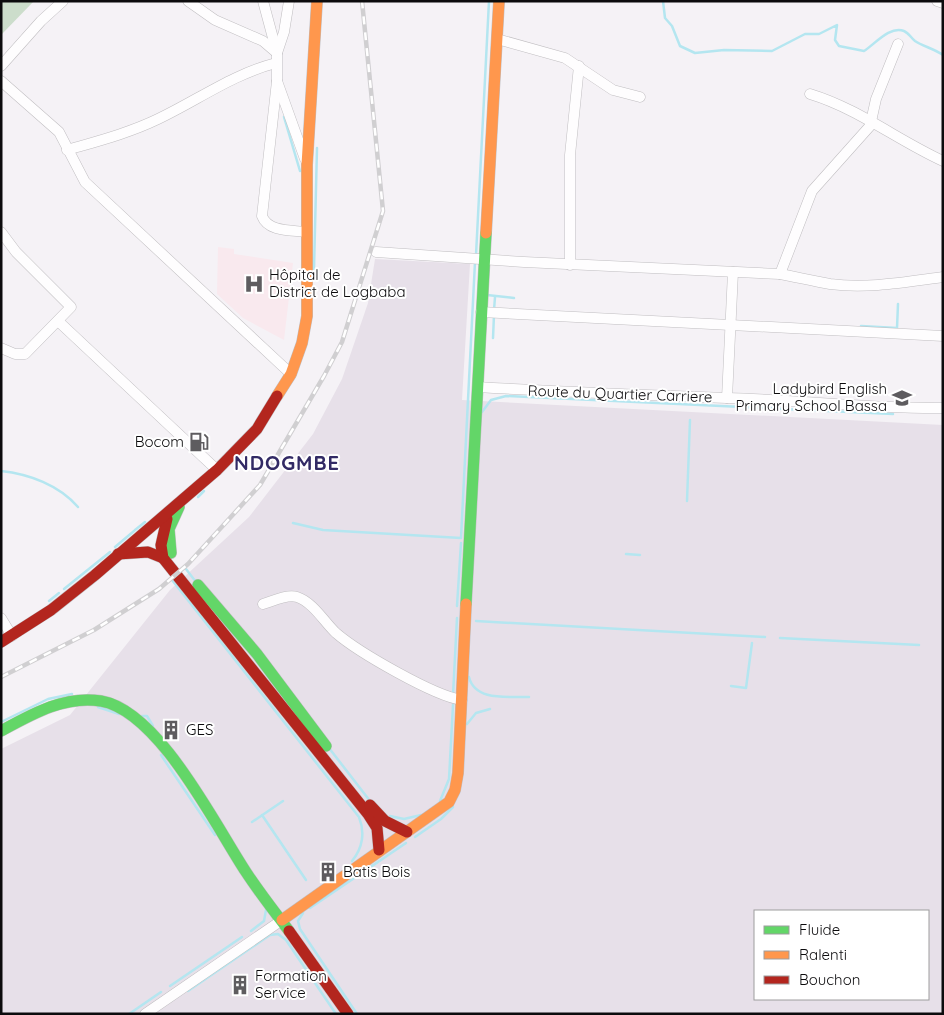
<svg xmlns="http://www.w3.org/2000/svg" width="944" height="1015" font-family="Quicksand,sans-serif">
	<rect width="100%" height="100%" fill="#f5f2f6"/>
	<path fill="#e7e0e9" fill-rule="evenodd" d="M375 259 470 264 462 400 943 425V1014H1V749L70 715 170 590 249 517 313 434 342 379 368 303ZM755 911H928V999H755Z"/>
	<polygon fill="#f9e9ee" points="218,247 234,249 234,254 293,263 284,340 243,318 217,294"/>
	<polygon fill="#ccddcb" points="1,1 34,1 1,35"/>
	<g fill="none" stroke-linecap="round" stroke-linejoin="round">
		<g stroke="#b4e6f0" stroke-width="2.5">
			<path d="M663 1 665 18 672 26 680 46 695 53 724 50 772 51 805 34H819L837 25 835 40 839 46 864 51C874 45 890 25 904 31 909 33 911 38 915 41 922 46 935 49 943 55"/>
			<polyline points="284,117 300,171"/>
			<polyline points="476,255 489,1"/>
			<polyline points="314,269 317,148"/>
			<polyline points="487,295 514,298"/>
			<polyline points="494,310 495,297"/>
			<polyline points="861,326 897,328 898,304"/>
			<polyline points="493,338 494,315"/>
			<polyline points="482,412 491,400 506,396 893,414"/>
			<path d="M1 471C29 474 59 485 78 507"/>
			<polyline points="198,497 204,491"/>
			<polyline points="687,501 690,420"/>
			<polyline points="293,523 323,530 461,538 475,262"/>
			<polyline points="135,530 145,522"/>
			<polyline points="115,547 134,531"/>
			<polyline points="626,554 640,555"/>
			<polyline points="186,569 196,582"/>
			<path d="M172 580 359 817C365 832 363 848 352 861"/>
			<polyline points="64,589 110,552"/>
			<polyline points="49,601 59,593"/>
			<polyline points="457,606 461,543"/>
			<polyline points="476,621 765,637"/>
			<polyline points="780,638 919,645"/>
			<path d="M469 677C475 702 509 696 529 697"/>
			<polyline points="731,686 746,688 752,643"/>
			<polyline points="453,695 457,618"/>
			<polyline points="98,707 119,714"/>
			<polyline points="142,716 147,716 153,726"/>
			<polyline points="1,722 48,699 72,694"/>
			<polyline points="467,724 476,713 490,709"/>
			<polyline points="329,748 370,801"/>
			<polyline points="161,755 215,835"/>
			<polyline points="440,801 449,779 453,705"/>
			<polyline points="262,815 306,880"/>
			<polyline points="390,816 404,819 421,815"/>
			<polyline points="252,822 283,801"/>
			<polyline points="415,837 441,819 453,807"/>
			<polyline points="310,908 406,843"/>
			<polyline points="303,913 298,921 300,929 357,1014"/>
			<polyline points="251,931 264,921 266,910"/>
			<polyline points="170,986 242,937"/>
			<polyline points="188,991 270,935 278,934 286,940 336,1014"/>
			<polyline points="129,1014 161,992"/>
		</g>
		<defs>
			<g id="street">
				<polyline points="188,1 215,20 263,41 277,53 284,32 289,1"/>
				<polyline points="263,1 277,53 277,81 305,159"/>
				<polyline points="937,1 943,3"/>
				<polyline points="497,39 565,58 613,90 640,97"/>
				<polyline points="1,66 41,21 63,1"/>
				<polyline points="1,81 59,132 85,182 291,374"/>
				<path d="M277 81 262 216C268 232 291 230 306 232"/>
				<path d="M810 94C859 109 897 140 943 161"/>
				<path d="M67 150C98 141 129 133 158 119 198 100 233 74 276 63"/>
				<polyline points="1,232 16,252 71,307 25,354 15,354 1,348"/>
				<polyline points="376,252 524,262 780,274 812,191 870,126 876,99 898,44"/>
				<polyline points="570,265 570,155 579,66"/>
				<path d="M780 274C796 277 813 281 830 284 867 289 905 282 943 277"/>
				<polyline points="481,312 943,336"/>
				<polyline points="58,321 217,470"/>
				<path d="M478 387C561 392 644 395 727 398 799 400 871 409 943 408"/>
				<polyline points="727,398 733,272"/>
				<path d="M263 604C273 601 287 594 297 597 313 602 325 623 336 633 358 652 434 696 462 700"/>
				<polyline points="1,618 12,636"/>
				<polyline points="145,1014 282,920"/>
			</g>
			<g id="fast">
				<polyline points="171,553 169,529 179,507"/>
				<polyline points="198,585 257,654 326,746"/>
				<polyline points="466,604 486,233"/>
				<path d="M1 731C32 714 65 695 101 701 159 711 215 825 246 872 259 892 274 911 289 931"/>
			</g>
			<g id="slow">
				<polyline points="486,233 499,1"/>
				<polyline points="277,396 291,374 302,343 307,316 307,165 317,1"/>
				<polyline points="282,920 449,802 455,790 458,773 466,604"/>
			</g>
			<g id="jam">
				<polyline points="167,519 161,545 163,558 368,814 377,828 379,850"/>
				<polyline points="118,554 148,552 163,558"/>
				<polyline points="1,642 51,610 95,575 217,470 257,429 277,396"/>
				<polyline points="370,805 385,821 407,832"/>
				<polyline points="289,931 348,1014"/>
			</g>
		</defs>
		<use href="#street" stroke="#c0bec1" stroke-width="11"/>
		<use href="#fast" stroke="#c0bec1" stroke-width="12"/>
		<use href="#slow" stroke="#c0bec1" stroke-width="12"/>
		<use href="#jam" stroke="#c0bec1" stroke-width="12"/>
		<use href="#street" stroke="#fefdfe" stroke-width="10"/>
		<use href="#fast" stroke="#63d668" stroke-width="11"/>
		<use href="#slow" stroke="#ff974d" stroke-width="11"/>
		<use href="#jam" stroke="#b3261e" stroke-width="11"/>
		<defs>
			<polyline id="rail" points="1,677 94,630 159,589 188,564 260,485 324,376 342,342 383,211 362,1"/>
		</defs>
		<use href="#rail" stroke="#d0cfd1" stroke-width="4.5"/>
		<use href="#rail" stroke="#fff" stroke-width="2.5" stroke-dasharray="8" stroke-linecap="butt"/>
	</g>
	<defs>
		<symbol id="hospital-bare" viewBox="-9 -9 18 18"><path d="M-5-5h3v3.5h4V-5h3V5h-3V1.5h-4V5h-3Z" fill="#5e5c5f" stroke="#fff" stroke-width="2.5" paint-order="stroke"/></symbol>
		<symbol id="school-bare" viewBox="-9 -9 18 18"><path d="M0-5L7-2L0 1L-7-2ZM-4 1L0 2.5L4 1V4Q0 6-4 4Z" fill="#5e5c5f" stroke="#fff" stroke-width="2.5" paint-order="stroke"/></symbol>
		<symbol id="fuel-bare" viewBox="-9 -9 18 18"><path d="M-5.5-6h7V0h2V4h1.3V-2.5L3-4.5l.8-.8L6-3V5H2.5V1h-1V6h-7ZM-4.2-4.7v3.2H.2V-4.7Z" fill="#5e5c5f" stroke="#fff" stroke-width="2.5" paint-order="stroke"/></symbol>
		<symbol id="building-bare" viewBox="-9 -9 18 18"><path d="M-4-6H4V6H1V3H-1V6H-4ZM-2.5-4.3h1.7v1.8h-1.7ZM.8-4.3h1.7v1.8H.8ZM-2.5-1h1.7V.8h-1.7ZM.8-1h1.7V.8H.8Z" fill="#5e5c5f" stroke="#fff" stroke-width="2.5" paint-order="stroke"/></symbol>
	</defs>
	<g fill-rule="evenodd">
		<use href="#hospital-bare" x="240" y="270" width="28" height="28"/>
		<use href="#school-bare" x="888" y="384" width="28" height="28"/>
		<use href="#fuel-bare" x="185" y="428" width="28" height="28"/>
		<use href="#building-bare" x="157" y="716" width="28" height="28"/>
		<use href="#building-bare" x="314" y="858" width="28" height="28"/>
		<use href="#building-bare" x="226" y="971" width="28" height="28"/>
	</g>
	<g text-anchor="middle" stroke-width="4" stroke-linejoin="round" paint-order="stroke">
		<g font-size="15" fill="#0c0b0d" stroke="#fff" text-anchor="start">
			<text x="269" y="280">Hôpital de<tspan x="269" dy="17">District de Logbaba</tspan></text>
			<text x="887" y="394" text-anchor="end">Ladybird English<tspan x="887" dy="17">Primary School Bassa</tspan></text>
			<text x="184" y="447" text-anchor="end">Bocom</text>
			<text x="186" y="735">GES</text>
			<text x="343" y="877">Batis Bois</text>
			<text x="255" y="981">Formation<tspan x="255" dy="17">Service</tspan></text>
		</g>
		<g font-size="15" fill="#0c0b0d" stroke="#fff">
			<text transform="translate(620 394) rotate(2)" y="5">Route du Quartier Carriere</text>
		</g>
		<g font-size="20" font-weight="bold" letter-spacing="1" fill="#322a65" stroke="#fff">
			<text x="287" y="470">NDOGMBE</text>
		</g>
	</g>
	<rect width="944" height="1015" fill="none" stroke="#0c0b0d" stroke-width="5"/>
	<rect x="754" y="910" width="175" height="90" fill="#ffffff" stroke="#9e9d9e"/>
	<rect x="764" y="926" width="25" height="8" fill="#63d668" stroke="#9e9d9e"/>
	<text x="799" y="935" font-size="15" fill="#0c0b0d">Fluide</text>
	<rect x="764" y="951" width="25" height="8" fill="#ff974d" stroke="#9e9d9e"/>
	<text x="799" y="960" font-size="15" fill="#0c0b0d">Ralenti</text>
	<rect x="764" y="976" width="25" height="8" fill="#b3261e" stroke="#9e9d9e"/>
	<text x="799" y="985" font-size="15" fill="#0c0b0d">Bouchon</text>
</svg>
